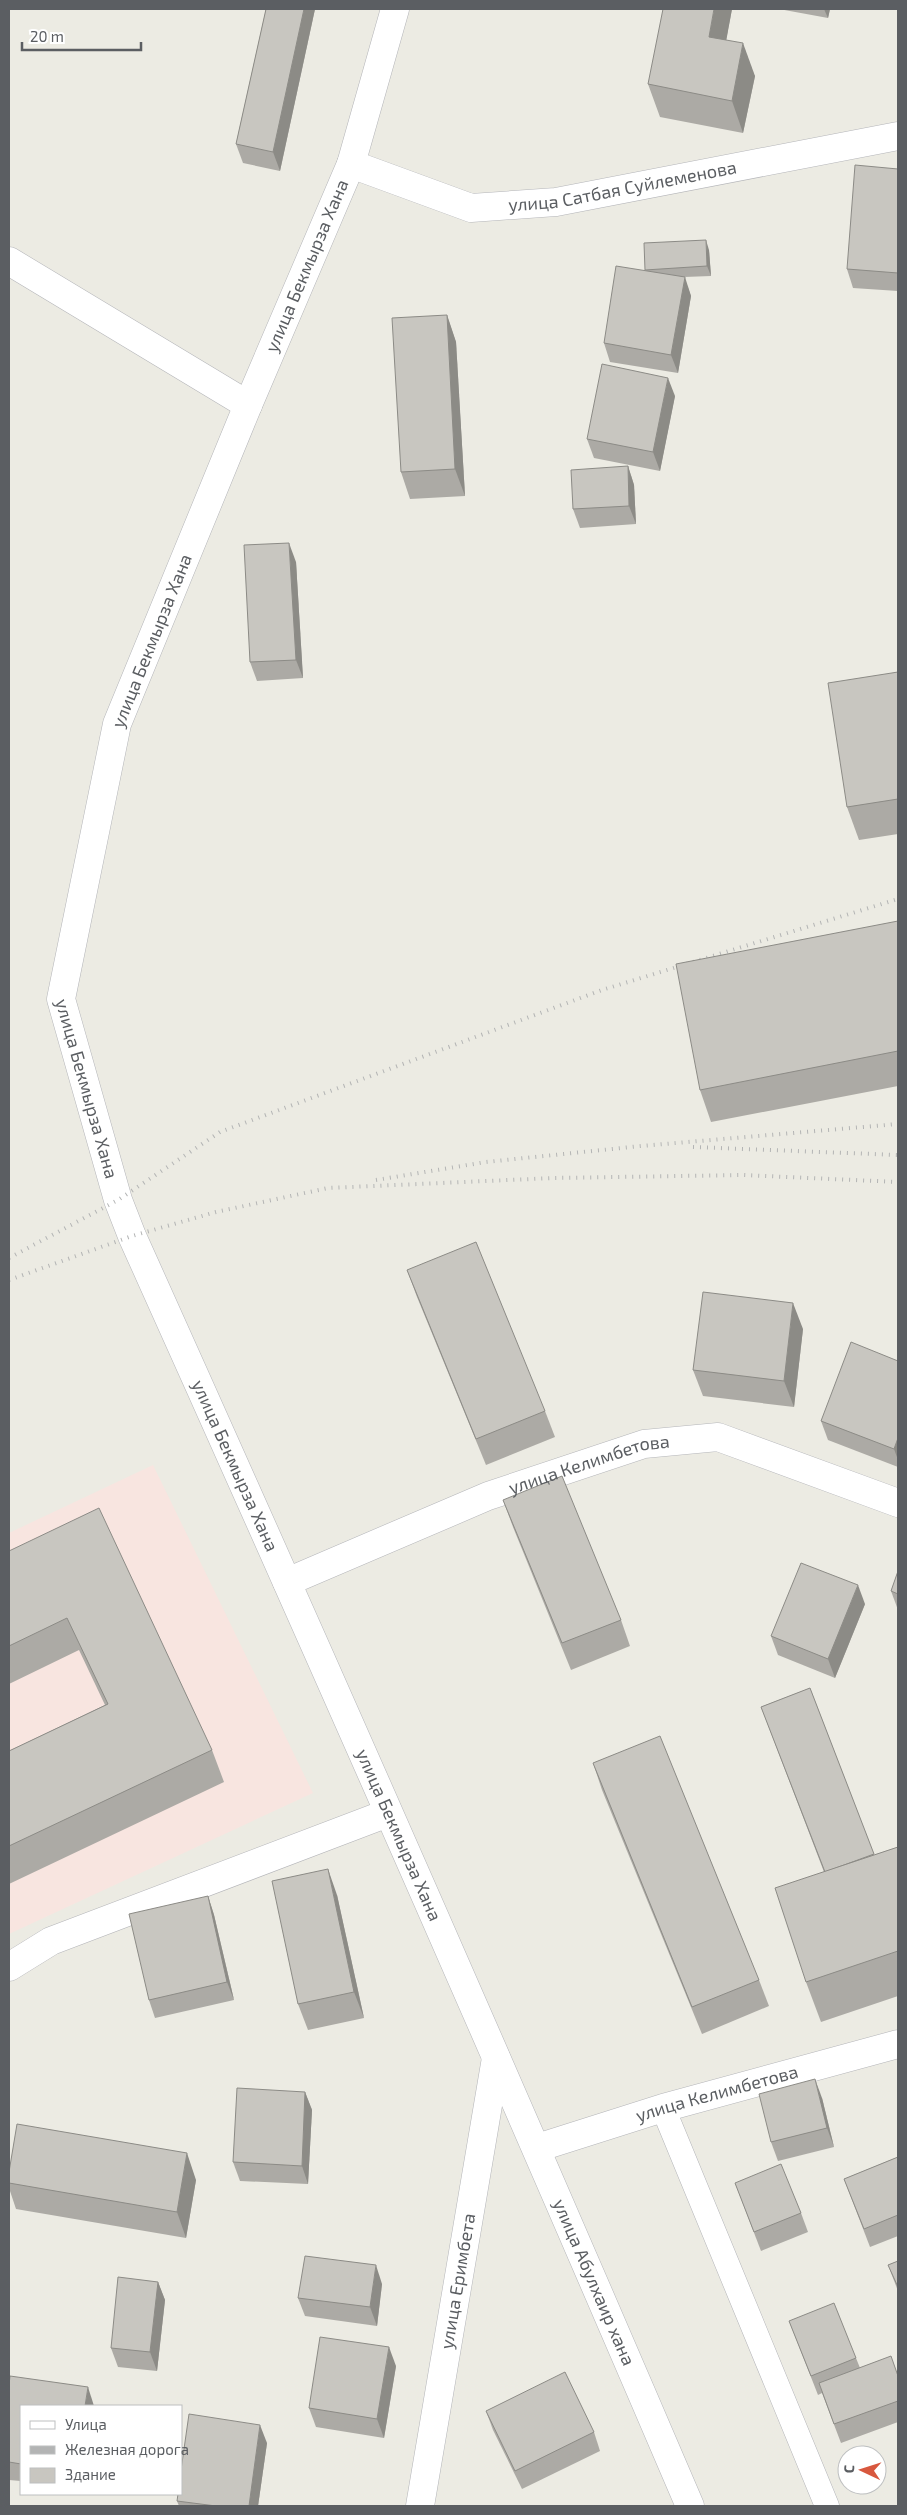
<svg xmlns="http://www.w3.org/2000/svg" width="907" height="2515" font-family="'Exo 2',sans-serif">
	<rect width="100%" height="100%" fill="#ecebe3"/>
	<polygon fill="#f8e5e0" points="153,1465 313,1793 9,1934 9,1533"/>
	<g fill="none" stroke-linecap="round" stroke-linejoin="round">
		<defs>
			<polyline id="lane" points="663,2108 827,2506"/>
			<g id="street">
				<path id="s1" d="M395 9 351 164 248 405 117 724 61 999 118 1200 132 1236C322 1658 508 2081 690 2506"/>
				<path id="s2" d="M351 164 471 208 556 202 898 136"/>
				<polyline points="9,261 248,405"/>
				<path id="s3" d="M287 1582 488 1496 644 1444 718 1437 898 1503"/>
				<polyline points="9,1967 51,1941 388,1813"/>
				<path id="s4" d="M537 2148 663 2108 898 2044"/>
				<path id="s5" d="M420 2506 496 2058"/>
			</g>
		</defs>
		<use href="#lane" stroke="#b4b5b9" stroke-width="25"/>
		<use href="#street" stroke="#b4b5b9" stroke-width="29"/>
		<use href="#lane" stroke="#fff" stroke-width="24"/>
		<use href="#street" stroke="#fff" stroke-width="28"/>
		<g stroke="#b3b4b4" stroke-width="4" stroke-dasharray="1 6" stroke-linecap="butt">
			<polyline points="693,1147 898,1155"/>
			<polyline points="376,1180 486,1162 641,1146 898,1124"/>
			<polyline points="9,1258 118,1200 220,1132 602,990 898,899"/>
			<polyline points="9,1280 132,1236 216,1212 328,1188 554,1178 743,1175 898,1182"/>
		</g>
	</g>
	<g fill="#acaaa5">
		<polygon points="266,9 315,9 280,171 243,163 236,144"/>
		<polygon points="732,9 726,40 755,76 743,133 660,117 648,84"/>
		<polygon points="779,9 830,9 828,18"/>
		<polygon points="898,169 898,291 853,288 847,269"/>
		<polygon points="709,250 711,276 684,277 691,296 678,373 610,362 604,343 646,271 645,270"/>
		<polygon points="447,315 456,342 465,496 410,499 401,472"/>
		<polygon points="675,396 660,471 594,458 587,439"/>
		<polygon points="628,466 634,485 636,524 580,528 573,509"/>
		<polygon points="296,562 303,678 257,681 250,662"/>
		<polygon points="898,672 898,834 859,840 847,807"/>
		<polygon points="898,921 898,1086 711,1122 700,1090"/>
		<polygon points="407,1270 545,1411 555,1437 486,1465 417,1297"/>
		<polygon points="803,1329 794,1407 703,1396 693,1370"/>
		<polygon points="898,1361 898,1467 828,1440 821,1421"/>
		<polygon points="503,1500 621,1620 630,1646 571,1670 513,1527"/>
		<polygon points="9,1551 212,1750 224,1782 9,1884 9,1751 105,1705 79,1650 9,1684"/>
		<polygon points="898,1571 898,1610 891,1591"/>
		<polygon points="865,1604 835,1678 778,1655 771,1636"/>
		<polygon points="810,1688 874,1855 898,1847 898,1996 821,2022 806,1982 824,1872 761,1707"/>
		<polygon points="593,1763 759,1980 769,2006 702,2034 602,1790"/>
		<polygon points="337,1895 364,2018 308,2030 298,2004"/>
		<polygon points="208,1896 214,1915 234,2000 155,2018 149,2000"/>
		<polygon points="305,2092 312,2110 308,2184 240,2181 233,2162"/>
		<polygon points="822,2098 834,2147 778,2161 771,2142"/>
		<polygon points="898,2157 898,2236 870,2247 844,2179"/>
		<polygon points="9,2172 196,2180 186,2238 16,2209 9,2188"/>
		<polygon points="735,2183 801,2213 808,2232 761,2251"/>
		<polygon points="898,2261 898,2291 888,2265"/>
		<polygon points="158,2282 165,2300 157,2371 118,2367 111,2348"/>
		<polygon points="382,2284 377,2326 305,2316 298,2298"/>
		<polygon points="789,2321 856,2358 860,2368 898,2376 898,2422 841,2443 822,2393 818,2395"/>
		<polygon points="396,2366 384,2438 316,2427 309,2408"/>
		<polygon points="9,2385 94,2406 21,2406 21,2481 9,2480"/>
		<polygon points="486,2411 594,2432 600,2451 522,2489 493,2430"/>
		<polygon points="267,2443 258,2506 179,2506 177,2501"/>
	</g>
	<g fill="#8c8b86">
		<polygon points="304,9 315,9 280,171 273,152"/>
		<polygon points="714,9 732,9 721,69 709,37"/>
		<polygon points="824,9 830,9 828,18"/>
		<polygon points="743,43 755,76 743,133 732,101"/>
		<polygon points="706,240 709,250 711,276 707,266"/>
		<polygon points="685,277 691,296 678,373 671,355"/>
		<polygon points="447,315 456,342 465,496 455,469"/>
		<polygon points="668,378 675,396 660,471 653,452"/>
		<polygon points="628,466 634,485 636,524 629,506"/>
		<polygon points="289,543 296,562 303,678 296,660"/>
		<polygon points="793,1303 803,1329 794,1407 784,1381"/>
		<polygon points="898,1438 898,1460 894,1449"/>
		<polygon points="858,1585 865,1604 835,1678 828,1659"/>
		<polygon points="328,1869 337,1895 364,2018 354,1992"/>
		<polygon points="208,1896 214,1915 234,2000 227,1982"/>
		<polygon points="815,2079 822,2098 834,2147 827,2128"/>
		<polygon points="305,2092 312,2110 308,2184 302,2166"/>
		<polygon points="187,2153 196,2180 186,2238 177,2212"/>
		<polygon points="376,2265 382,2284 377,2326 370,2307"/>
		<polygon points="158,2282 165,2300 157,2371 150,2352"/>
		<polygon points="389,2347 396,2366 384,2438 377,2419"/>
		<polygon points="88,2387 94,2406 85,2406"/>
		<polygon points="260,2425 267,2443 258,2506 249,2506"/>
	</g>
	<g fill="#c8c6c0" stroke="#8c8b86">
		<polygon points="266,9 304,9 273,152 236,144"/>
		<polygon points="663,9 714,9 709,37 743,43 732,101 648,84"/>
		<polygon points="855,165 898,169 898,273 847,269"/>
		<polygon points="706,240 707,266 645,270 644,243"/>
		<polygon points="616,266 685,277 671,355 604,343"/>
		<polygon points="447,315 455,469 401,472 392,318"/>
		<polygon points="602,364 668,378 653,452 587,439"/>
		<polygon points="628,466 629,506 573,509 571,470"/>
		<polygon points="289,543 296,660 250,662 244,545"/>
		<polygon points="898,672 898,799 847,807 828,683"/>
		<polygon points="898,921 898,1051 700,1090 676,964"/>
		<polygon points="476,1242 545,1411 476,1439 407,1270"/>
		<polygon points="703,1292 793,1303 784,1381 693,1370"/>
		<polygon points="851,1342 898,1361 898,1438 894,1449 821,1421"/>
		<polygon points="562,1476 621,1620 562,1643 503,1500"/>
		<polygon points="99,1508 212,1750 9,1846 9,1751 108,1704 67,1618 9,1646 9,1551"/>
		<polygon points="801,1563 858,1585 828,1659 771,1636"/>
		<polygon points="898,1571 898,1594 891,1591"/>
		<polygon points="810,1688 874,1854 825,1872 761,1707"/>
		<polygon points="660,1736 759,1980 692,2007 593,1763"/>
		<polygon points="898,1847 898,1951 806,1982 775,1888"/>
		<polygon points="328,1869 354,1992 298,2004 272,1881"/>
		<polygon points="208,1896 227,1982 149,2000 129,1914"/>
		<polygon points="815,2079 827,2128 771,2142 759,2094"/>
		<polygon points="237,2088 305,2092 302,2166 233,2162"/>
		<polygon points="17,2124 187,2153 177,2212 9,2183 9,2172"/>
		<polygon points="898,2157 898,2215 864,2229 844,2179"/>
		<polygon points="781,2164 801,2213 754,2232 735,2183"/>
		<polygon points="305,2256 376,2265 370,2307 298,2298"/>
		<polygon points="898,2261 898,2287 888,2265"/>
		<polygon points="118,2277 158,2282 150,2352 111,2348"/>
		<polygon points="834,2303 856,2358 811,2376 789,2321"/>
		<polygon points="320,2337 389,2347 377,2419 309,2408"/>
		<polygon points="891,2356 898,2376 898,2401 834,2424 819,2383"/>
		<polygon points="565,2372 594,2432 515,2471 486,2411"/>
		<polygon points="10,2376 88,2387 85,2406 21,2406 21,2464 9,2462 9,2385"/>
		<polygon points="189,2414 260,2425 249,2506 216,2506 177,2501 178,2494 181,2494 181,2470"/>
	</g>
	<g text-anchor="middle" stroke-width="4" stroke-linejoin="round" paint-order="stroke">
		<g font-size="18" fill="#5b5e62" stroke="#fff">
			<text dy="6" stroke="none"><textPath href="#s2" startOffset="281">улица Сатбая Суйлеменова</textPath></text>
			<text transform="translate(307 266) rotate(-67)" y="6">улица Бекмырза Хана</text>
			<text transform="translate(152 641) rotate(-68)" y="6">улица Бекмырза Хана</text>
			<text dy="6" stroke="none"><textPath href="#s1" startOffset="1142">улица Бекмырза Хана</textPath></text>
			<text dy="6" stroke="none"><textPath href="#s1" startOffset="1548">улица Бекмырза Хана</textPath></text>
			<text dy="6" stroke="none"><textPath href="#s3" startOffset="325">улица Келимбетова</textPath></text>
			<text dy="6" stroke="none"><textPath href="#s1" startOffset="1952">улица Бекмырза Хана</textPath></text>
			<text dy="6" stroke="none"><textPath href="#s4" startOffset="188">улица Келимбетова</textPath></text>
			<text dy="6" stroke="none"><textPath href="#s5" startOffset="228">улица Еримбета</textPath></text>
			<text dy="6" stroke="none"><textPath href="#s1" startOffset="2440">улица Абулхаир хана</textPath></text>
		</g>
	</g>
	<rect width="907" height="2515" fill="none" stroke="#5b5e62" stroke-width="20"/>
	<rect x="20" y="2405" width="162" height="90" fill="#ffffff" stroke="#bdbfc0"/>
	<rect x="30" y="2421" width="25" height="8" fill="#ffffff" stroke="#bdbfc0"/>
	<text x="65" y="2430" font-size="15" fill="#5b5e62">Улица</text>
	<rect x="30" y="2446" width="25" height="8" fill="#b3b4b4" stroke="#bdbfc0"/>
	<text x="65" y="2455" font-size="15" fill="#5b5e62">Железная дорога</text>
	<rect x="30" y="2468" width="25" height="15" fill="#c8c6c0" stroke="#bdbfc0"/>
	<text x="65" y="2480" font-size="15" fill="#5b5e62">Здание</text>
	<g transform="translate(862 2470) rotate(274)"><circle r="24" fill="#ffffff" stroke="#bdbfc0"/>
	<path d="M0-4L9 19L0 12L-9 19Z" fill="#d8583e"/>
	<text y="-8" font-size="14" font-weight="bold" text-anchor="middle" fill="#5b5e62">С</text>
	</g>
	<path d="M22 42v8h119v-8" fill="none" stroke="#5b5e62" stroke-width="2.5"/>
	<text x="30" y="42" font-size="15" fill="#5b5e62" stroke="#ffffff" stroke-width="4" paint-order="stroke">20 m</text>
</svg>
